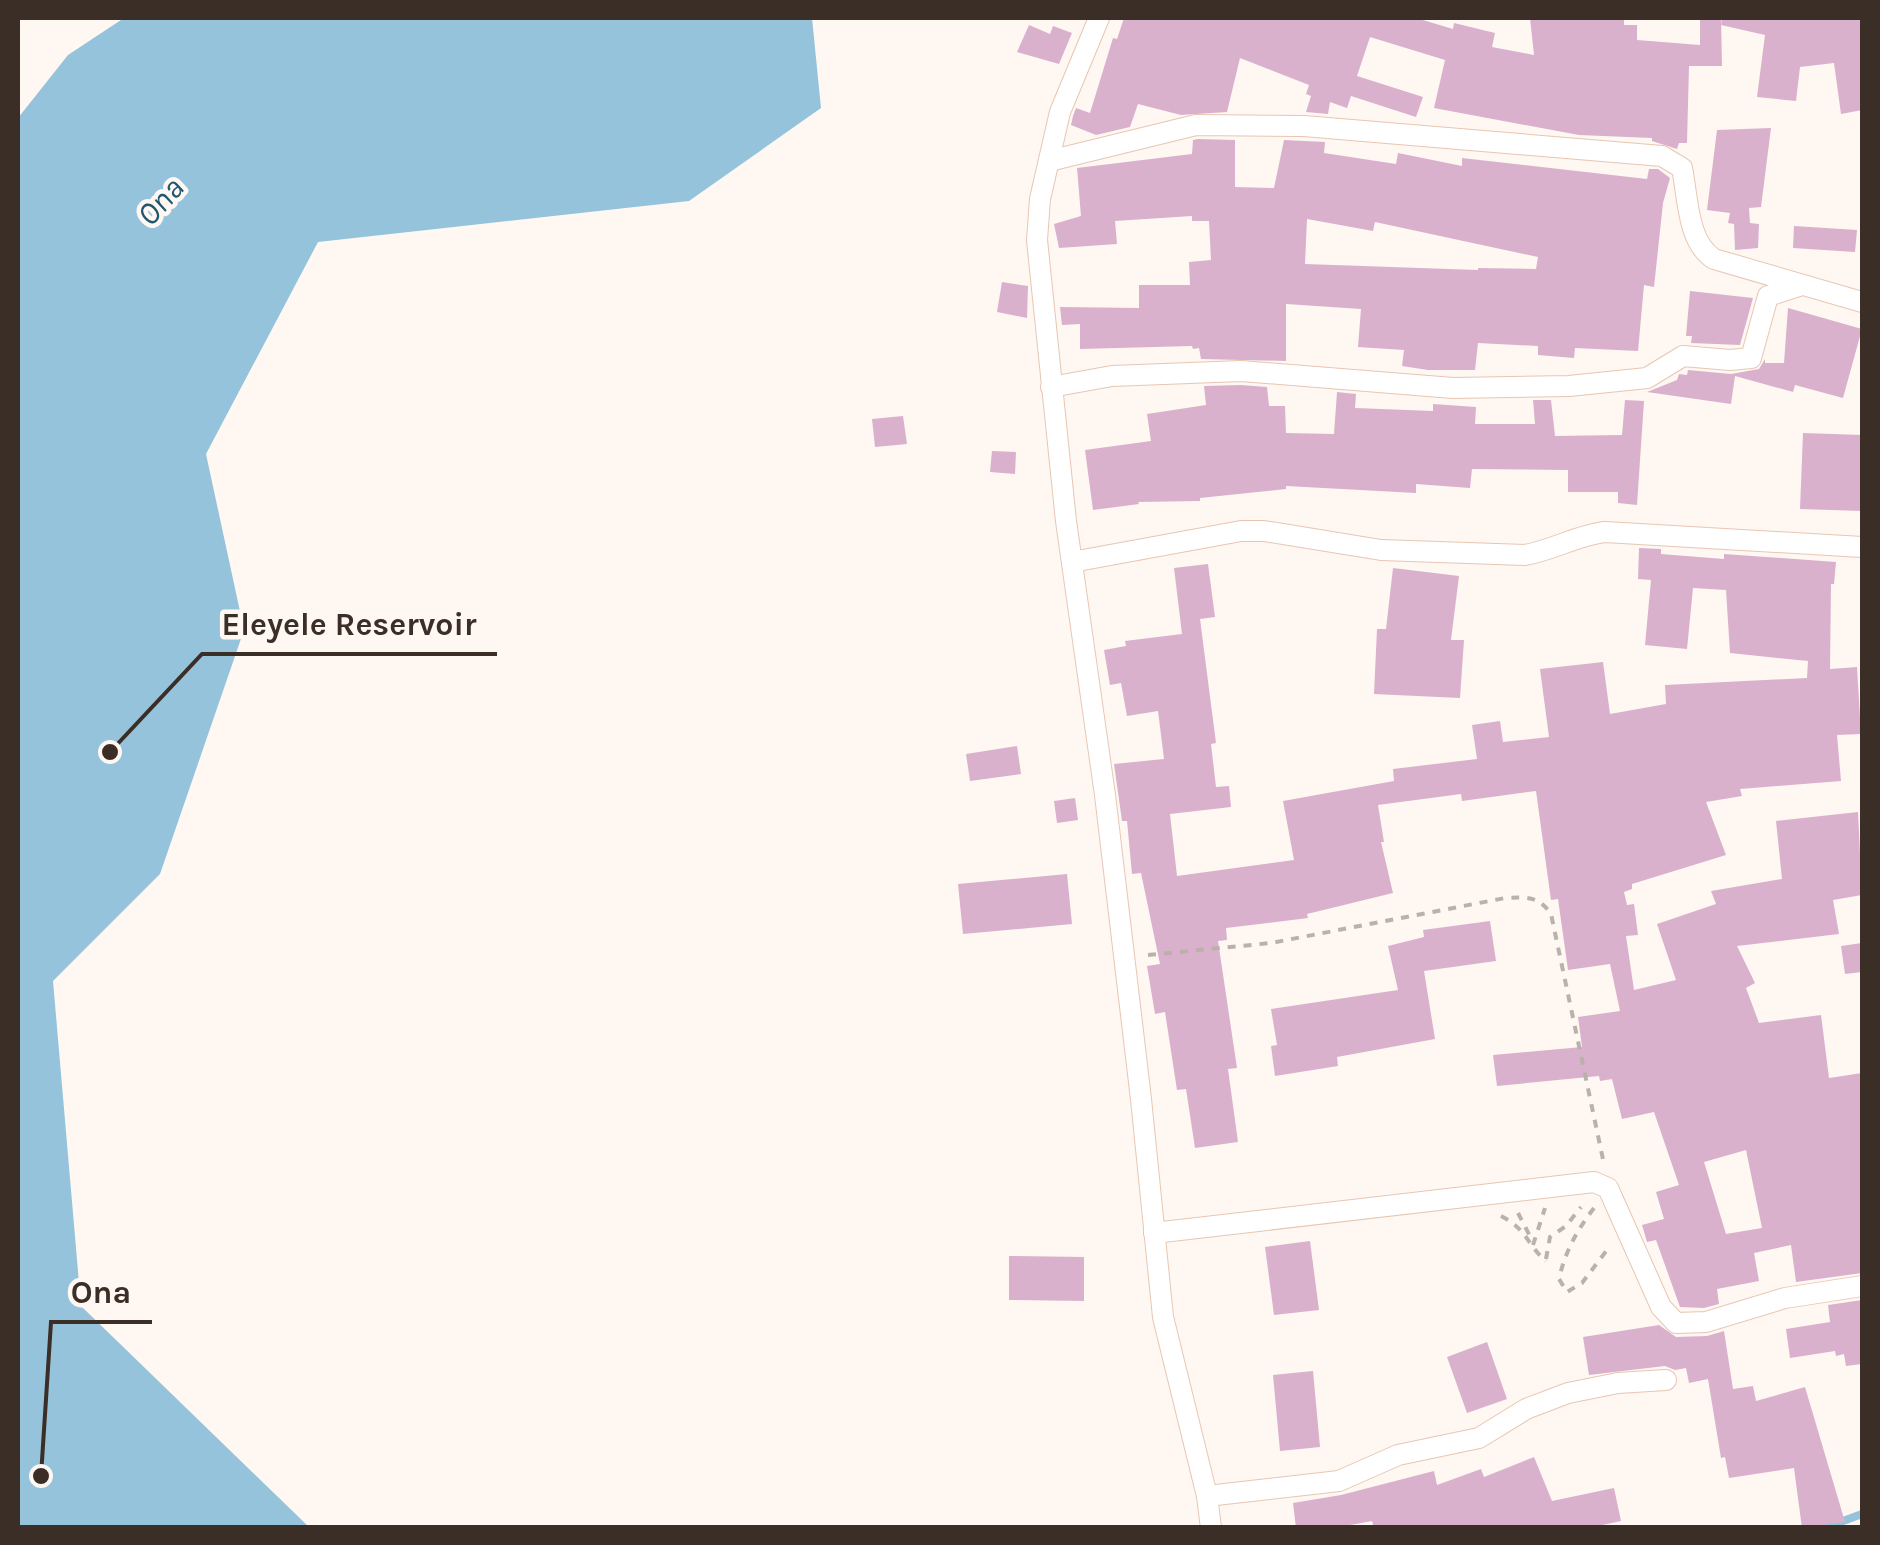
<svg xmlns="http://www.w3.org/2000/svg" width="1880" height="1545" font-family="Karla,sans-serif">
	<rect width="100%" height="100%" fill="#fef7f2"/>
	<polygon fill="#95c3dc" points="124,18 812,18 821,108 689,201 318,242 206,454 244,630 160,874 53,981 81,1306 309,1527 18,1527 18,118 68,55"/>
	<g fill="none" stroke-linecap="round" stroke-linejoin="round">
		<polyline stroke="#95c3dc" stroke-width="8" points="1824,1528 1862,1514"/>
	</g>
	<g fill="#dab1cd" fill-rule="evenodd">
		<polygon points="1124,18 1416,18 1453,29 1454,23 1495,33 1492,47 1534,55 1530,18 1624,18 1624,25 1637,25 1637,40 1700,45 1700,18 1721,18 1722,66 1689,66 1687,143 1679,143 1677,149 1652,141 1652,138 1579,135 1434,108 1445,60 1370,37 1357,76 1423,97 1416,117 1351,96 1347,108 1330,102 1328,114 1306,112 1311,96 1306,94 1309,85 1240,58 1227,112 1181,115 1138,104 1130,127 1096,135 1071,125 1073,116 1076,108 1090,113 1113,38 1117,39"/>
		<polygon points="1722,18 1862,18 1862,110 1841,114 1834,63 1800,67 1796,101 1757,97 1765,35 1721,25"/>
		<polygon points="1029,25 1050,34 1053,26 1072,33 1059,64 1017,52"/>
		<polygon points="1771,128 1761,207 1749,208 1750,223 1759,224 1758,248 1735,250 1734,224 1728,223 1730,213 1707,210 1717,130"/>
		<path d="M1198 139 1235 140V187L1274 188 1284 140 1325 142 1324 153 1396 164 1398 153 1462 166V158L1647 179 1649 169H1658L1670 178 1663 203 1654 287 1644 285 1638 351 1575 348 1574 358 1538 355V346L1478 343 1475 370H1428L1402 366 1404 350 1358 347 1361 309 1286 304V361L1201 359 1199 348 1193 349 1192 346 1080 349V324L1062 325 1060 307 1139 308V285H1190L1189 262 1211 260 1209 221H1192V216L1115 221 1117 244 1059 248 1054 224 1081 216 1077 168 1192 154 1193 140ZM1307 219 1373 231 1375 222 1538 257 1536 269 1478 268V270L1305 264Z"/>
		<polygon points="1794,226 1857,230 1855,252 1793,248"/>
		<polygon points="1002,282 1028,286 1027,318 997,312"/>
		<polygon points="1690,291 1753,298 1740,345 1691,343 1692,336 1686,336"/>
		<polygon points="1788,308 1862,329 1843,398 1795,385 1793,392 1735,376 1731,404 1647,392 1677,380 1679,374 1687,375 1688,370 1731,374 1759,369 1765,359 1765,363 1784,363"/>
		<polygon points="1241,385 1267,387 1269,406 1285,406 1286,433 1334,434 1337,392 1356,394 1355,408 1433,411 1433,404 1476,407 1475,424 1535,424 1533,400 1551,400 1555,436 1622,435 1625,400 1644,401 1637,505 1618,503 1618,492 1568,492 1568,470 1472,469 1470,488 1416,484 1416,493 1286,486 1286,489 1200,498 1200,501 1138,502 1139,504 1093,510 1085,450 1151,441 1147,414 1206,405 1204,386"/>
		<polygon points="903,416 907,444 875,447 872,419"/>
		<polygon points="1803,433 1862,435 1862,511 1800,509"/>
		<polygon points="992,451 1016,452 1015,474 990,472"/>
		<path d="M1639 548 1661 549V554L1724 559V554L1836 562 1834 584H1831L1830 669 1857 667 1861 734 1837 735 1841 781 1740 789 1742 796 1706 802 1726 855 1632 884V889L1624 892 1627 905 1634 904 1638 935 1626 936 1634 990 1676 980 1657 924 1716 904 1711 891 1782 879 1776 821 1858 812 1862 895 1833 900 1839 934 1737 946 1755 983 1746 988 1759 1023 1821 1015 1829 1078 1862 1073V1273L1796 1282 1791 1245 1754 1253 1759 1281 1717 1289 1719 1304 1704 1308 1680 1307 1656 1240 1647 1242 1642 1225 1664 1219 1656 1192 1679 1185 1654 1112 1622 1119 1612 1079 1600 1081 1599 1076 1497 1086 1493 1055 1582 1047 1578 1017 1620 1011 1610 964 1568 970 1558 899 1551 900 1536 791 1462 801 1461 794 1378 805 1384 842H1381L1393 893 1307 914 1308 918 1226 928 1227 940 1218 941 1237 1068 1228 1069 1238 1142 1195 1148 1186 1089 1177 1090 1165 1012 1155 1014 1147 966 1160 964 1141 873 1132 874 1127 821H1122L1114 764 1164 759 1158 711 1127 716 1121 683 1110 685 1104 650 1126 646 1125 641 1182 634 1174 568 1208 564 1215 617 1200 619 1216 743 1211 744 1216 787 1229 786 1231 807 1170 814 1177 876 1294 860 1283 801 1394 781 1393 769 1477 759 1472 725 1500 721 1503 742 1549 737 1540 669 1603 662 1610 714 1666 704 1665 685 1807 678 1808 661 1730 653 1726 590 1693 588 1687 649 1645 645 1651 580 1638 579ZM1746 1150 1762 1228 1726 1234 1704 1162Z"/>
		<polygon points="1393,568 1459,576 1451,640 1464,640 1460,698 1374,694 1377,629 1386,629"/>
		<polygon points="1017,746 1021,774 970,781 966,754"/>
		<polygon points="1075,798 1078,820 1057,823 1054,801"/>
		<polygon points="1067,874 1072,924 963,934 958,884"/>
		<polygon points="1490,921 1496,961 1424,971 1435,1039 1337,1057 1338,1066 1275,1076 1271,1046 1277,1045 1271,1009 1398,990 1388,946 1424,937 1423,930"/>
		<polygon points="1862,943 1862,972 1845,974 1841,946"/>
		<polygon points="1310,1241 1319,1310 1274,1315 1265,1247"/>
		<polygon points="1009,1256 1084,1257 1084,1301 1009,1300"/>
		<polygon points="1862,1300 1862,1364 1846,1366 1844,1354 1836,1356 1835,1351 1790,1358 1786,1329 1830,1322 1828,1305"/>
		<polygon points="1659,1325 1676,1337 1707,1336 1724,1331 1733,1389 1753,1386 1756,1401 1805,1387 1845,1522 1802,1528 1794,1468 1729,1478 1725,1457 1721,1458 1708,1379 1689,1383 1686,1368 1675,1370 1665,1366 1589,1375 1583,1337"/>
		<polygon points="1487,1342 1507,1399 1467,1413 1447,1357"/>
		<polygon points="1313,1371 1320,1447 1280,1451 1273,1375"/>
		<polygon points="1534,1457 1552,1501 1614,1488 1621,1521 1589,1528 1374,1528 1372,1521 1334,1528 1296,1528 1293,1503 1341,1495 1434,1471 1437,1485 1481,1469 1484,1477"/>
	</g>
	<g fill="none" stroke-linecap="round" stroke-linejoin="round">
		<defs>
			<g id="minor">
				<polyline points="1099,18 1060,112 1040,199 1037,240 1066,521 1105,795 1141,1099 1163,1317 1207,1496 1211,1528"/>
				<path d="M1049 161 1196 125 1304 126 1662 156 1682 168C1688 197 1687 242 1714 259L1862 302"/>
				<polyline points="1051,387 1112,376 1241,371 1453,388 1569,386 1647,378 1683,356 1730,360 1751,358 1768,296 1802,285"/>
				<path d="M1072 562 1241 531H1264L1381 550 1525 555C1553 550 1578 535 1605 532L1862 547"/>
				<polyline points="1154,1233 1594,1182 1608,1188 1661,1307 1676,1323 1706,1322 1785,1298 1862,1286"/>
				<polyline points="1207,1496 1339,1481 1398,1455 1479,1438 1526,1409 1568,1393 1618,1383 1666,1380"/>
			</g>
		</defs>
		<use href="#minor" stroke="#e8c6b2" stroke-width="22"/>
		<g stroke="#bab1ab" stroke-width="4" stroke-dasharray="8 8" stroke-linecap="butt">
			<path d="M1148 955 1271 943 1505 898C1526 897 1539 896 1551 914L1604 1164"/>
			<path d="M1594 1208C1577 1230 1565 1252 1559 1279L1567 1292 1582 1283 1610 1246"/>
			<polyline points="1518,1213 1532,1240"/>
			<path d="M1501 1216C1527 1229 1527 1245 1546 1261"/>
			<polyline points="1533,1245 1545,1208"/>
			<polyline points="1546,1259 1550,1237 1566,1226 1581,1207"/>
		</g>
		<use href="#minor" stroke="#fff" stroke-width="20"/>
	</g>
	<g text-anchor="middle" stroke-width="9" stroke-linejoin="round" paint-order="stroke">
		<g font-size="32" font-style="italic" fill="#1f5670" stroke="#fef7f2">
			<text transform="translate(160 201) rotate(-48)" y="11">Ona</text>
		</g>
	</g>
	<path fill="none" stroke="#3b2e26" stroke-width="4" d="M110 752L202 654H497M41 1476L51 1322H152"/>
	<g fill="#3b2e26" stroke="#fef7f2" stroke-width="4">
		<circle cx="110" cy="752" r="10"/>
		<circle cx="41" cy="1476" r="10"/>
	</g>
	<g font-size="32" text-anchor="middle" font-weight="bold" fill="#3b2e26" stroke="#fef7f2" stroke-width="9" stroke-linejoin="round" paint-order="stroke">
		<text x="349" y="635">Eleyele Reservoir</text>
		<text x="101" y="1303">Ona</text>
	</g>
	<rect width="1880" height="1545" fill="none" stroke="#3b2e26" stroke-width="40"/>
</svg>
